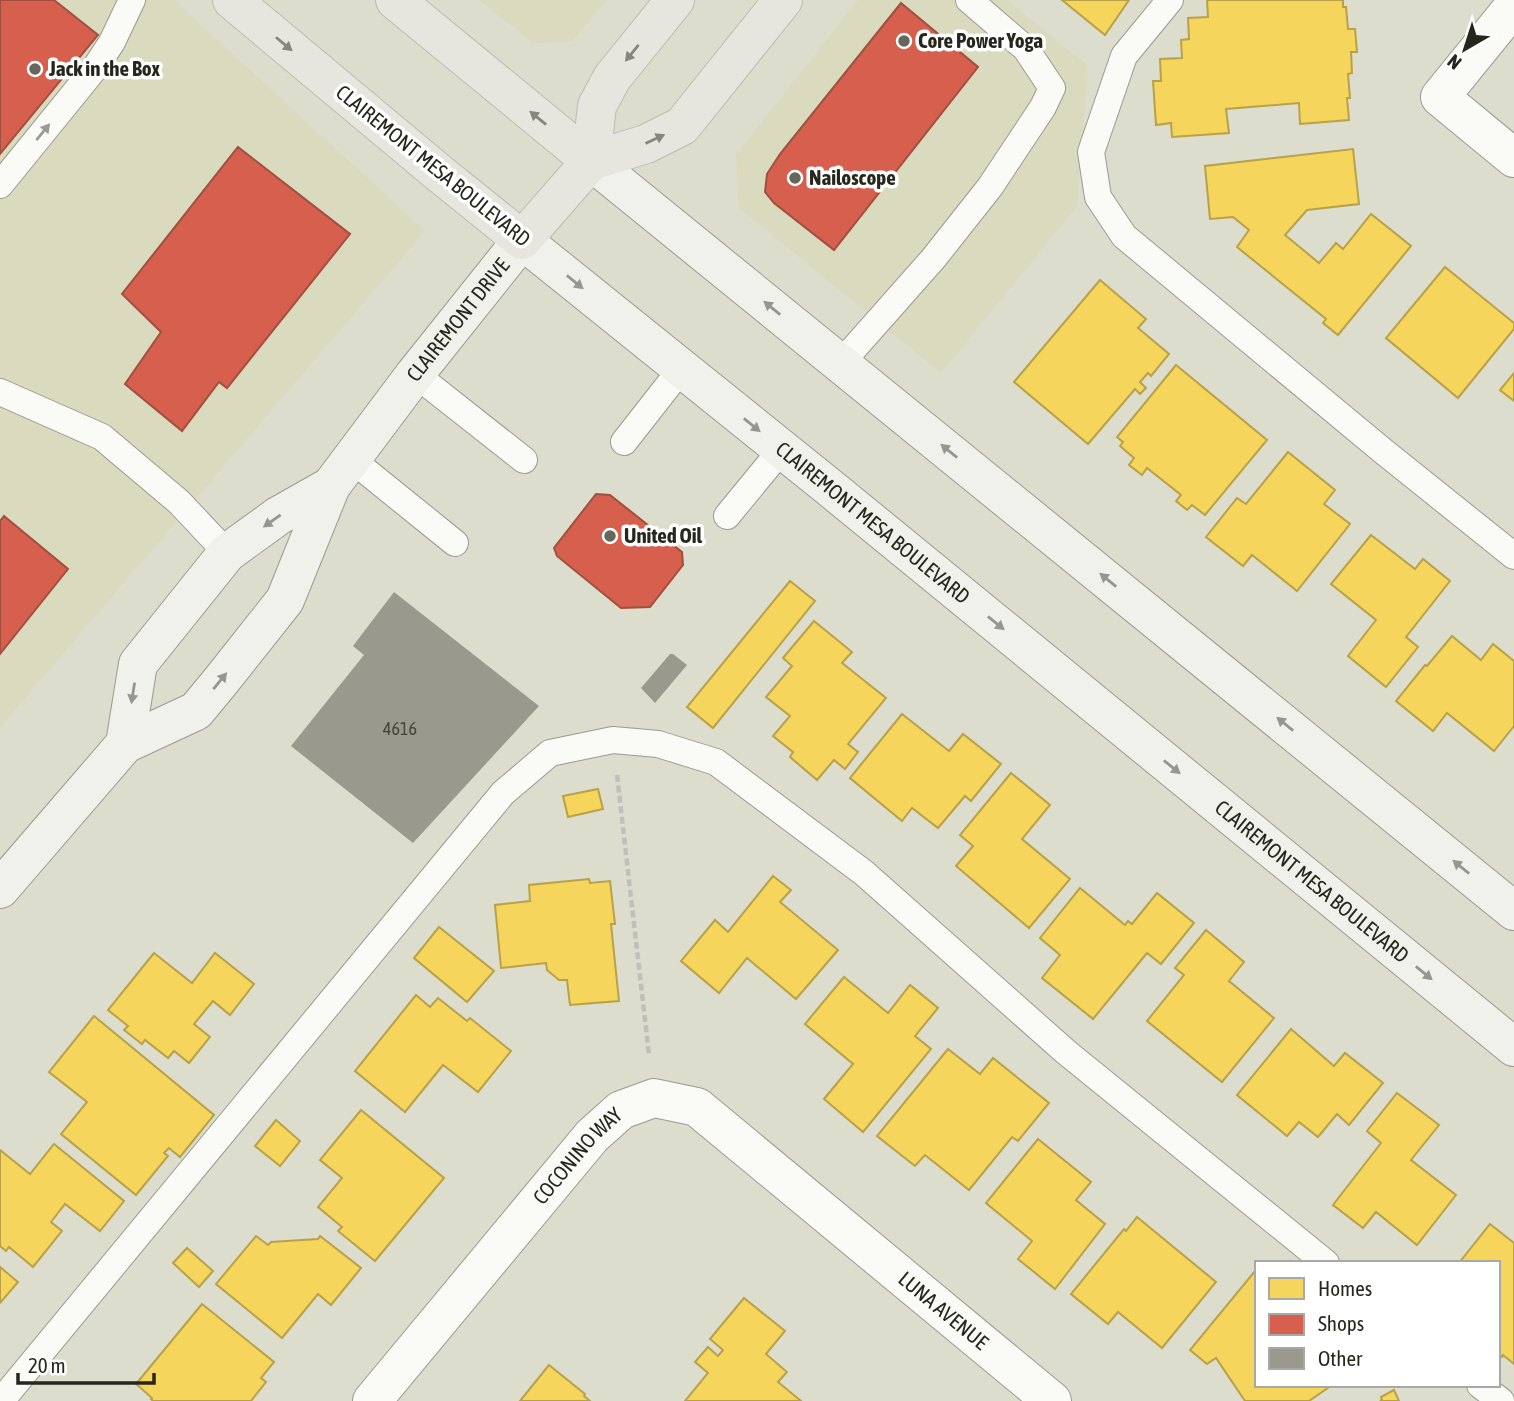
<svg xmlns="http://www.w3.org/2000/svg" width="1514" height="1401" font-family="'Asap Condensed',sans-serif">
	<rect width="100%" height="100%" fill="#dcddcc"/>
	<g fill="#d9dabe">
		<polygon points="0,0 174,0 425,231 0,727"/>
		<polygon points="479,0 607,0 572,41 533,43"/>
		<polygon points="858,0 1007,0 1088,66 1077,206 941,373 739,208 736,155"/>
	</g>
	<g fill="#f6d55c" stroke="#b8a149" stroke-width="2">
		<polygon points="1062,0 1129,0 1105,35"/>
		<polygon points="1207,0 1343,0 1343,7 1346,7 1348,29 1355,29 1357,52 1351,52 1352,73 1348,74 1350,98 1347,98 1349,120 1300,124 1299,103 1226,109 1229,133 1172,137 1171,123 1156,125 1153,81 1161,81 1160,59 1182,58 1181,40 1189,39 1188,18 1208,17"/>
		<polygon points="1353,149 1359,204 1307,210 1285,235 1319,263 1336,243 1343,249 1371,214 1411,246 1338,335 1323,323 1326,319 1237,247 1249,230 1233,217 1210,219 1205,166"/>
		<polygon points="1445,267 1514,323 1514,329 1458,398 1386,338"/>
		<polygon points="1100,280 1146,319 1138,328 1169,354 1151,376 1148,373 1140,382 1146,388 1140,394 1135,389 1088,444 1014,382"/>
		<polygon points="1176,365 1267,440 1205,515 1192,505 1187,510 1176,501 1181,495 1147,468 1142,475 1129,465 1134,458 1120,446 1123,442 1117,437"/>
		<polygon points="1514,373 1514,401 1500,390"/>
		<polygon points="1288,452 1335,490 1324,504 1350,524 1297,591 1252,555 1243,566 1206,537 1237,498 1246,504"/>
		<polygon points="1371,535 1415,569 1423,559 1450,581 1406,637 1418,647 1386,687 1348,656 1376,620 1331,584"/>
		<polygon points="790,581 815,601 713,728 687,707"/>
		<polygon points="814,621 852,652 842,663 886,698 848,744 858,752 845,769 834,760 817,780 790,757 793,752 773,736 790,716 766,697 792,666 783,658"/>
		<polygon points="1452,636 1481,660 1493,644 1514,661 1514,726 1494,751 1447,713 1433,731 1396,701 1425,665 1427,666"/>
		<polygon points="902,714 949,751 963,734 1001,764 971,801 965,796 938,828 912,808 902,821 850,778"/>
		<polygon points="1011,773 1050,805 1022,839 1070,879 1029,928 956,866 973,846 960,835"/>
		<polygon points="598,789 603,809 568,817 563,796"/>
		<polygon points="773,876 791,890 780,902 838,950 796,999 747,958 719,993 681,961 715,920 728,932"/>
		<polygon points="589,879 590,883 610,881 615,924 611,924 619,1001 570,1005 567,980 559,980 547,970 546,963 501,968 495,905 530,901 529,885"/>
		<polygon points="1080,888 1125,925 1128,921 1132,924 1157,893 1194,923 1161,964 1147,953 1093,1019 1042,978 1060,955 1040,938"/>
		<polygon points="439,927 494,971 467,1002 414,958"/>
		<polygon points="1206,930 1244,962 1229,981 1274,1018 1222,1082 1147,1021 1184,975 1175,968"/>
		<polygon points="154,953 192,983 215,953 254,984 230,1015 213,1001 194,1024 210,1037 189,1063 174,1051 168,1058 145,1040 142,1044 124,1030 128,1026 108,1010"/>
		<polygon points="844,977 888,1013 910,985 938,1008 915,1036 931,1049 863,1132 824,1099 853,1064 805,1024"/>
		<polygon points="416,995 430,1007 438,998 467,1021 470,1018 511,1051 478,1092 443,1065 405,1112 355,1071"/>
		<polygon points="94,1016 214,1115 180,1157 169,1148 164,1153 168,1156 136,1195 61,1134 87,1102 49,1072"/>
		<polygon points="1291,1029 1334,1066 1345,1053 1383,1083 1349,1125 1337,1114 1318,1137 1299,1122 1287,1136 1237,1095"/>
		<polygon points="948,1049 980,1074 993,1058 1049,1103 1018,1141 1012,1137 969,1190 925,1155 915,1166 877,1136"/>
		<polygon points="1397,1093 1439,1125 1411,1160 1456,1195 1417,1245 1376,1212 1363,1228 1333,1205 1381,1143 1367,1131"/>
		<polygon points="361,1110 444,1178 375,1261 338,1231 342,1227 318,1207 342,1178 320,1160"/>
		<polygon points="276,1120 300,1141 280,1166 255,1146"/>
		<polygon points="1038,1139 1091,1182 1076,1200 1105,1224 1055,1289 1018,1259 1032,1241 986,1203"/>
		<polygon points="54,1144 124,1201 100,1231 65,1204 51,1222 62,1231 33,1267 9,1247 6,1251 0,1246 0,1150 30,1174"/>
		<polygon points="1137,1217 1216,1282 1162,1348 1118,1312 1108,1324 1071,1294 1124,1229 1126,1231"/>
		<polygon points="1490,1224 1514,1243 1514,1364 1503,1355 1502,1357 1498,1354 1498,1263 1459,1263"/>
		<polygon points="256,1236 268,1245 271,1242 318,1239 320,1236 361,1268 331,1305 318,1294 282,1338 216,1284"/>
		<polygon points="187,1248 213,1271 199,1287 173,1263"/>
		<polygon points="0,1267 18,1282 0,1303"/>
		<polygon points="1255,1271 1257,1272 1257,1385 1332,1385 1309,1401 1245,1401 1216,1358 1207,1364 1190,1350"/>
		<polygon points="744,1298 785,1331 766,1354 787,1372 778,1382 801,1401 685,1401 708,1373 695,1362 708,1347 718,1356 723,1350 710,1339"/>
		<polygon points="202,1304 274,1362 261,1378 266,1382 251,1401 153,1401 151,1399 152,1398 136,1384"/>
		<polygon points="549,1365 585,1394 584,1396 590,1401 520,1401"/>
		<polygon points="1394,1390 1399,1401 1380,1401 1382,1400 1381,1397"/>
	</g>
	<g fill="#d6604d" stroke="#a14f3e" stroke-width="2">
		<polygon points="0,0 54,0 98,35 0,154"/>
		<polygon points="901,3 978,67 834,250 774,203 765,192 767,174 780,154"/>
		<polygon points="238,147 350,234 227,388 219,382 182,431 125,384 161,332 122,294"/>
		<polygon points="596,494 610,495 682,552 683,565 650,607 621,608 557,556 554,548"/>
		<polygon points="4,516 68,569 0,654 0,521"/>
	</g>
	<g fill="#999a8d">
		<polygon points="394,592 539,706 413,843 291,746 364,655 353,646"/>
		<polygon points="670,654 673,654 687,665 655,703 641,688"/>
	</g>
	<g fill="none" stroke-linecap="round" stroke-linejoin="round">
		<defs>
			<g id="lane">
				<polyline points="1170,0 1124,56 1091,152 1098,197 1124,236 1383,451 1514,556"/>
				<polyline points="0,185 95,68 112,42 132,0"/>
				<polyline points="841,363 933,259 990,187 1043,107 1052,88 1026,49 969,0"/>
				<polyline points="415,374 524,460"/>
				<polyline points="0,392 102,437 179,502 227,553"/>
				<polyline points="624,442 682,368"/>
				<polyline points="351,459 455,543"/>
				<polyline points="727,516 782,449"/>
				<polyline points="1480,1385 1501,1401"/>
				<polyline points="1,1401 503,793 550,753 613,740 658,744 716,762 864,873 1066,1052 1326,1263"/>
			</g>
			<g id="street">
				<polyline points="1514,6 1440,97 1514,158"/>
				<path id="s1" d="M372 1401 592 1136 621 1110 654 1098 697 1107 1052 1401"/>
			</g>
			<g id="secondary">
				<polyline points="591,161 1514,911"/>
				<polyline points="125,744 138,664 227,553 278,516 331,486"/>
				<path id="s2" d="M0 889 125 744 196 711 220 682 285 600 331 486 415 374 522 240 829 487 1514 1047"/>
			</g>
			<g id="primary">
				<polyline points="232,0 439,173 522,240 591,161 646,144 682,126 783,0"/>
				<polyline points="395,0 591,161"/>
				<polyline points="591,161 597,106 612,78 675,0"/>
			</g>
		</defs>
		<use href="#lane" stroke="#9a9b8e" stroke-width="28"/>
		<use href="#street" stroke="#9a9b8e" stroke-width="40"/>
		<use href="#secondary" stroke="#9a9b8e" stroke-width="40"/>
		<use href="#primary" stroke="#bbbcb3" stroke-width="40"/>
		<polyline stroke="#c0c0ba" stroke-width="4.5" stroke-dasharray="7 3.5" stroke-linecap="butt" points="617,775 649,1055"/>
		<use href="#lane" stroke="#fafaf7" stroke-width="26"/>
		<use href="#street" stroke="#fafaf7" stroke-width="38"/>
		<use href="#secondary" stroke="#f0f1eb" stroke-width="38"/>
		<use href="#primary" stroke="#e6e6df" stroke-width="38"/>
	</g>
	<defs><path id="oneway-solid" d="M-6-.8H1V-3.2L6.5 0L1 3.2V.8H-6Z" transform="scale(1.75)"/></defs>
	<g fill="#86867e">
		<use href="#oneway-solid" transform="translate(284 44) rotate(40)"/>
		<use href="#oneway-solid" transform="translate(632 53) rotate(129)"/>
		<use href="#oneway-solid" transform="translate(538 118) rotate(-141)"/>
		<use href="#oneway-solid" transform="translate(655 139) rotate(-25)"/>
	</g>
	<use fill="#9b9b94" href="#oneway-solid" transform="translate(43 132) rotate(-51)"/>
	<g fill="#95968e">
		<use href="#oneway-solid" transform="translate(575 282) rotate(39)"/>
		<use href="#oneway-solid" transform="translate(772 308) rotate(-141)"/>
		<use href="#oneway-solid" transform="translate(752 425) rotate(39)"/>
		<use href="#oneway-solid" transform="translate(949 451) rotate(-141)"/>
		<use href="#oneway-solid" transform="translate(272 521) rotate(145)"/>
		<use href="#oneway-solid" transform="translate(1108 580) rotate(-141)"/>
		<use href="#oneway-solid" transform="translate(996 623) rotate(39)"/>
		<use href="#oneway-solid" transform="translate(220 681) rotate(-51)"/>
		<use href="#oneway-solid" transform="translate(133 693) rotate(99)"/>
		<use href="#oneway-solid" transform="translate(1285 724) rotate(-141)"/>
		<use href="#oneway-solid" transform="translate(1172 767) rotate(39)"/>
		<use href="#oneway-solid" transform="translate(1461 867) rotate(-141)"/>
		<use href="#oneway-solid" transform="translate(1424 973) rotate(39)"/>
	</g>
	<g fill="#66675a" stroke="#fff" stroke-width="2.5">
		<circle cx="904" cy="41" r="7"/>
		<circle cx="35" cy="69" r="7"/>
		<circle cx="795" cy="178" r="7"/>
		<circle cx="610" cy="536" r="7"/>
	</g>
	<g text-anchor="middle" stroke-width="7" stroke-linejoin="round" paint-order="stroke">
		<g font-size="18" fill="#434438">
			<text x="400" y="735">4616</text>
		</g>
		<g font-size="21" font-weight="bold" fill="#26271c" stroke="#fff" text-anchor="start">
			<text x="918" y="48">Core Power Yoga</text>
			<text x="49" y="76">Jack in the Box</text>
			<text x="809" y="185">Nailoscope</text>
			<text x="624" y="543">United Oil</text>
		</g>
		<g font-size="21" fill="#26271c" stroke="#fff">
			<text transform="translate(433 166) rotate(39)" y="7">CLAIREMONT MESA BOULEVARD</text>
			<text dy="7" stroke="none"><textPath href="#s2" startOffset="744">CLAIREMONT DRIVE</textPath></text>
			<text dy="7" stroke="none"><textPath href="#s2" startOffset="1297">CLAIREMONT MESA BOULEVARD</textPath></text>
			<text dy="7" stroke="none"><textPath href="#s2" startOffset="1864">CLAIREMONT MESA BOULEVARD</textPath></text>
			<text dy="7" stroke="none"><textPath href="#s1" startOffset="320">COCONINO WAY</textPath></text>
			<text dy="7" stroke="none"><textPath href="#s1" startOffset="782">LUNA AVENUE</textPath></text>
		</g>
	</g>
	<rect x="1255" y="1261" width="245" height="126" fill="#ffffff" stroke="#a8a9a4" stroke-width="2"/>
	<rect x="1269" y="1278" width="35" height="21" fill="#f6d55c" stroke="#a8a9a4" stroke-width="2"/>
	<text x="1318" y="1296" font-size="21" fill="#26271c">Homes</text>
	<rect x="1269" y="1314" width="35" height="21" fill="#d6604d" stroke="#a8a9a4" stroke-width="2"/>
	<text x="1318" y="1331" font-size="21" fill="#26271c">Shops</text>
	<rect x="1269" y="1348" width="35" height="21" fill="#999a8d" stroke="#a8a9a4" stroke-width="2"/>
	<text x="1318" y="1366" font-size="21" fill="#26271c">Other</text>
	<g transform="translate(1465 49) rotate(219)" stroke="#ffffff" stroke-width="5" paint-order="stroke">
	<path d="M0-5L12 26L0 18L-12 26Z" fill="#26271c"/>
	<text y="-10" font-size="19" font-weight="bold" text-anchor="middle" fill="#26271c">N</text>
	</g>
	<path d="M18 1373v10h136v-10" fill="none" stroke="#26271c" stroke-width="3.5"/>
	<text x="28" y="1373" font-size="21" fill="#26271c" stroke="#ffffff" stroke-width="5" paint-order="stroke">20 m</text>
</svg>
